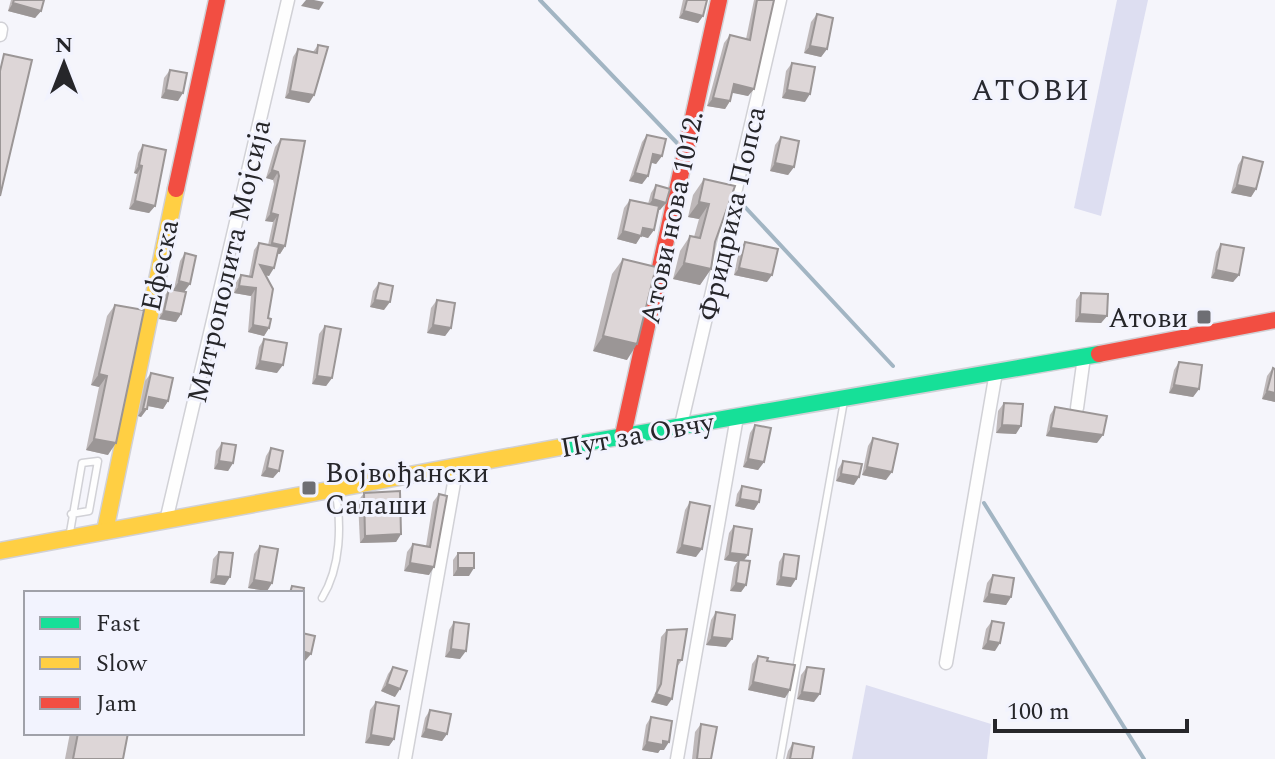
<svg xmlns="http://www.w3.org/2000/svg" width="1275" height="759" font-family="Spectral,serif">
	<rect width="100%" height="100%" fill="#f5f5fb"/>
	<g fill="#dddef1">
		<polygon points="1117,0 1148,0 1101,216 1074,208"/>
		<polygon points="866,685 991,724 987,759 852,759"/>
	</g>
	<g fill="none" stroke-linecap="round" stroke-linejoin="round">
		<g stroke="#a2b5c3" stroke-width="4">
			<polyline points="540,0 678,144"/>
			<polyline points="745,207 893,366"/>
			<polyline points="984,503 1144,759"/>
		</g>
		<defs>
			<g id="lane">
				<polyline points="69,538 82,463 98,461 89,511 71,514"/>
				<path d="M322 598C341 567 342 524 335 489"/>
				<polyline points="780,759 844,401"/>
			</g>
			<g id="street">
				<polyline points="0,35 1,29"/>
				<polyline points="1077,408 1084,357"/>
				<polyline points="681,425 780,0"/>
				<polyline points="166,521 288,0"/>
				<polyline points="946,663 996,372"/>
				<polyline points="405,759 457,466"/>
				<polyline points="677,759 737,417"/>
			</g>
			<polyline id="fast" points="561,447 1099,354"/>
			<g id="slow">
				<polyline points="105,531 176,189"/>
				<polyline points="0,551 561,447"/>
			</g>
			<g id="jam">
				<polyline points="176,189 217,0"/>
				<polyline points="1099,354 1275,320"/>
				<polyline points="623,435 719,0"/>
			</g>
		</defs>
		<use href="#lane" stroke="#d1d1d6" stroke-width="9"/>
		<use href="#street" stroke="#d1d1d6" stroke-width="15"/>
		<use href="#fast" stroke="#d1d1d6" stroke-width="19"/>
		<use href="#slow" stroke="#d1d1d6" stroke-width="19"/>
		<use href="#jam" stroke="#d1d1d6" stroke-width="19"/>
		<use href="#lane" stroke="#fefefe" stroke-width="6"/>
		<use href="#street" stroke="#fefefe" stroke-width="12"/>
		<use href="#fast" stroke="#16e098" stroke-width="16"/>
		<use href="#slow" stroke="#ffcf43" stroke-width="16"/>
		<use href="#jam" stroke="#f24e42" stroke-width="16"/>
	</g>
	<g fill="#beb8b9">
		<polygon points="11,0 44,0 41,11 35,18 8,11"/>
		<polygon points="683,0 707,0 703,16 698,23 679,18"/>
		<polygon points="754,0 774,0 754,89 748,96 732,92 730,101 725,109 707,106 724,43 730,35 746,39"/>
		<polygon points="817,14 827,49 821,57 804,53 811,22"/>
		<polygon points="318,45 314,95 309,103 285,98 293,57 298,49 313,52"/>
		<polygon points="792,63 805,102 782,98 786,71"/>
		<polygon points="170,70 178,101 161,98 164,78"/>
		<polygon points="647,135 662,156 656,164 651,162 648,176 642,184 629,181 642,142"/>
		<polygon points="781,137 794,167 788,175 770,171 775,145"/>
		<polygon points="281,139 285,246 280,254 278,254 269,276 265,275 269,328 264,336 248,332 251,296 234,293 236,282 241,275 249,276 254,250 259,243 268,245 273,222 265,221 274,184 273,180 266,178 275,147"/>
		<polygon points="143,145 155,206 149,213 129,209 137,174 134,173 138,153"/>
		<polygon points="1243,157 1256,189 1251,197 1231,193 1238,165"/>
		<polygon points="704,179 735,186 715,242 711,269 700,285 673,279 680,251 690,236 694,237 699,219 688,217 693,195"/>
		<polygon points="656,185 660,210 659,210 654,230 648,238 641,236 636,244 617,239 624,208 630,200 648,204 651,193"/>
		<polygon points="745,242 767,282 734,275 739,250"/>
		<polygon points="1221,244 1239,275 1233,282 1211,278 1216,252"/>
		<polygon points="185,253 184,292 174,289 180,261"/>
		<polygon points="623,259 627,360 593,351 612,274"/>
		<polygon points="379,283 384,310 370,307 373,291"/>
		<polygon points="169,289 181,314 176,322 159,319 164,297"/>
		<polygon points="1081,293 1107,316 1101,323 1075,322 1076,300"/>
		<polygon points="437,300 451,328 445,336 427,333 431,308"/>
		<polygon points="115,305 108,455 86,450 99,387 91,385 107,316"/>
		<polygon points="325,326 332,378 326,386 312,384 319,334"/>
		<polygon points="264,339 277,373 255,369 259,347"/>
		<polygon points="1179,362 1199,389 1193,397 1169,393 1174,370"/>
		<polygon points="1273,368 1275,402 1262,399 1267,376"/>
		<polygon points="151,373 168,401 163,409 147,406 147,409 141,417 138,416 145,381"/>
		<polygon points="1004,403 1016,434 996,433 998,411"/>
		<polygon points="1055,407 1097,443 1046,436 1050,415"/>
		<polygon points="755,425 764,462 758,470 743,467 750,433"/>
		<polygon points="873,438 886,480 862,475 868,446"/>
		<polygon points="222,443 233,463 228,471 214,469 216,451"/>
		<polygon points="271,448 279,471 273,478 261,476 266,456"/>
		<polygon points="843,461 854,485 836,481 838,469"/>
		<polygon points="742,486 759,502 754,510 735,506 737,494"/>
		<polygon points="364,493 401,534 396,542 360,543 358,501"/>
		<polygon points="439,494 429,575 404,571 407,552 413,544 426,546 433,502"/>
		<polygon points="690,502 696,557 676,553 685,510"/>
		<polygon points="734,526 744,560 746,585 741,592 730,591 734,567 737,562 724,560 729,533"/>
		<polygon points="260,546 272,583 267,591 248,588 254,554"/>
		<polygon points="219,552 225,585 210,583 213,559"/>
		<polygon points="458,553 469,576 453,576 453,560"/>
		<polygon points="784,554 791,587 776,585 779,562"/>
		<polygon points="993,575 1011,597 1006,605 983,602 987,583"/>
		<polygon points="716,612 726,647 706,645 711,620"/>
		<polygon points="992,621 995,651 982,649 986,629"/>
		<polygon points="454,622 460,659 445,657 449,630"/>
		<polygon points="667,630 682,660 677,667 667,706 651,702 656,691 661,637"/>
		<polygon points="758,656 767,661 785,698 748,690 752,664"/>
		<polygon points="393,667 395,697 381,691 388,674"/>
		<polygon points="807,667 814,702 797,699 801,675"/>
		<polygon points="376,702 394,739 389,746 365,743 370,710"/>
		<polygon points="430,710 447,734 442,741 421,737 425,718"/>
		<polygon points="651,717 664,750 660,750 658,753 642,750 646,725"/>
		<polygon points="701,724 711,759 692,759 695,732"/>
		<polygon points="70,733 128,733 123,759 65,759"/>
		<polygon points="793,743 812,759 786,759 788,751"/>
	</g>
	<g fill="#9b9696">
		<polygon points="306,0 314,0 324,2 319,10 301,6"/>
		<polygon points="13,3 41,11 35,18 8,11"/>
		<polygon points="684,11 703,16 698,23 679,18"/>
		<polygon points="810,46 827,49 821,57 804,53"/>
		<polygon points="734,84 754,89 748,96 728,92"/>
		<polygon points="166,90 183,93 178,101 161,98"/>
		<polygon points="787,90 810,94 805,102 782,98"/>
		<polygon points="290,91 314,95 309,103 285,98"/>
		<polygon points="713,98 730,101 725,109 707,106"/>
		<polygon points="653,154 662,156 656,164 648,162"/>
		<polygon points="775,163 794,167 788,175 770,171"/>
		<polygon points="139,165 142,166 137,174 134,173"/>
		<polygon points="272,170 278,172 273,180 266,178"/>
		<polygon points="635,173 648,176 642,184 629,181"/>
		<polygon points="1237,185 1256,189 1251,197 1231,193"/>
		<polygon points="653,199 666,203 660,210 647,207"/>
		<polygon points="135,201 155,206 149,213 129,209"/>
		<polygon points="699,202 709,204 699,219 688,217"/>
		<polygon points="271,213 278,215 273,222 265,221"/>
		<polygon points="643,228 654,230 648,238 641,236 636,244 617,239 623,231"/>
		<polygon points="272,243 285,246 280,254 266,251"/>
		<polygon points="684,263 711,269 700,285 673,279"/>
		<polygon points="260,265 274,268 269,276 254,272"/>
		<polygon points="739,268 772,275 767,282 734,275"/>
		<polygon points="1216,270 1239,275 1233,282 1211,278"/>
		<polygon points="179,281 190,284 184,292 174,289"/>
		<polygon points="239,286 256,288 251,296 234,293"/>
		<polygon points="375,300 390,302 384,310 370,307"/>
		<polygon points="164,311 181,314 176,322 159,319"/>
		<polygon points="1080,314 1107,316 1101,323 1075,322"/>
		<polygon points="253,325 269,328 264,336 248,332"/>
		<polygon points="433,325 451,328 445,336 427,333"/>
		<polygon points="603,336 637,344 627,360 593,351"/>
		<polygon points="260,361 283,365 277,373 255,369"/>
		<polygon points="99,374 107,376 99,387 91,385"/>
		<polygon points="317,376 332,378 326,386 312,384"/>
		<polygon points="1174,385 1199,389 1193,397 1169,393"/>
		<polygon points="1267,391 1275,393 1275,402 1262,399"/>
		<polygon points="149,397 168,401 163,409 144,405"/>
		<polygon points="143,409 147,409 141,417 138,416"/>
		<polygon points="1002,425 1021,426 1016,434 996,433"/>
		<polygon points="1051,428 1103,435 1097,443 1046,436"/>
		<polygon points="94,439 116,443 108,455 86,450"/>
		<polygon points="748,459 764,462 758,470 743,467"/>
		<polygon points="219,461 233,463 228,471 214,469"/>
		<polygon points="867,467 892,472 886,480 862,475"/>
		<polygon points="267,468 279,471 273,478 261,476"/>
		<polygon points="841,474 859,477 854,485 836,481"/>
		<polygon points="740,499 759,502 754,510 735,506"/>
		<polygon points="401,534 396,542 360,543 365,536"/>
		<polygon points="682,545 702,549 696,557 676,553"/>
		<polygon points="730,553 748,555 742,563 739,560 737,562 724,560"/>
		<polygon points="410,563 434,567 429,575 404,571"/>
		<polygon points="458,568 474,568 469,576 453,576"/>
		<polygon points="216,576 230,577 225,585 210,583"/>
		<polygon points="781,577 796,579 791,587 776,585"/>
		<polygon points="254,580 272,583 267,591 248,588"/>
		<polygon points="736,583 746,585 741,592 730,591"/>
		<polygon points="989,594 1011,597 1006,605 983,602"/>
		<polygon points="712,637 732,639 726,647 706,645"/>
		<polygon points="988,641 1000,643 995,651 982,649"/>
		<polygon points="451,649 466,651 460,659 445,657"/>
		<polygon points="302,651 311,654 305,661 302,660"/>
		<polygon points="753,682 790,690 785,698 748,690"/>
		<polygon points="387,684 400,689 395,697 381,691"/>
		<polygon points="802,692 820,694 814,702 797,699"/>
		<polygon points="656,694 672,699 667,706 651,702"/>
		<polygon points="426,729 447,734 442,741 421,737"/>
		<polygon points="371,735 394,739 389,746 365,743"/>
		<polygon points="663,741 669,742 664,750 660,750 658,753 642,750 647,742"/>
	</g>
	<g fill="#ddd6d7" stroke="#9b9696" stroke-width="2">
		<polygon points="14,0 44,0 41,11 13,3"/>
		<polygon points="687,0 707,0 703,16 684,11"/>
		<polygon points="757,0 774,0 754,89 734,84 730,101 713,98 730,35 750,40"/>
		<polygon points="817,14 833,18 827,49 810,46"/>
		<polygon points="318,45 328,47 314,95 290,91 298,49 317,53"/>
		<polygon points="4,54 32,60 0,196 0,71"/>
		<polygon points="792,63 815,67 810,94 787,90"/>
		<polygon points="170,70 187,73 183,93 166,90"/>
		<polygon points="647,135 666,139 662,156 653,154 648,176 635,173"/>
		<polygon points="781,137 799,141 794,167 775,163"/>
		<polygon points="281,139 305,141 285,246 272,243 278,215 271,213 279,176 278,172 272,170"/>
		<polygon points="143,145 166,150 155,206 135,201 142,166 139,165"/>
		<polygon points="1243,157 1263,162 1256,189 1237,185"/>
		<polygon points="704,179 735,186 715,242 711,269 684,263 690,236 700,238 709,204 699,202"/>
		<polygon points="656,185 670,189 666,203 653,199"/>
		<polygon points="630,200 659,206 654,230 643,228 641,236 623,231"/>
		<polygon points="745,242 778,249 772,275 739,268"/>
		<polygon points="259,243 279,247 274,268 260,265 273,289 268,318 271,319 269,328 253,325 256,288 239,286 241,275 252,277"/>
		<polygon points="1221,244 1244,248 1239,275 1216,270"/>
		<polygon points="185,253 196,256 190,284 179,281"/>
		<polygon points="623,259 656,267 637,344 603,336"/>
		<polygon points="379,283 393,286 390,302 375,300"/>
		<polygon points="169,289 186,292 181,314 164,311"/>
		<polygon points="1081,293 1108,294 1107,316 1080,314"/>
		<polygon points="437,300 455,303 451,328 433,325"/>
		<polygon points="115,305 144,310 116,443 94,439 107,376 99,374"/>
		<polygon points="325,326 341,329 332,378 317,376"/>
		<polygon points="264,339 287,343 283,365 260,361"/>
		<polygon points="1179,362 1202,365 1199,389 1174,385"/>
		<polygon points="1273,368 1275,369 1275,393 1267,391"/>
		<polygon points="151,373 173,378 168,401 149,397 147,409 143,409"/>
		<polygon points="1004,403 1023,404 1021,426 1002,425"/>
		<polygon points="1055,407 1107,416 1103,435 1051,428"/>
		<polygon points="755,425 771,428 764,462 748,459"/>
		<polygon points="873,438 898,444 892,472 867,467"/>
		<polygon points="222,443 236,445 233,463 219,461"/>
		<polygon points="271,448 283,451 279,471 267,468"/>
		<polygon points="843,461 862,464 859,477 841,474"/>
		<polygon points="742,486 761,490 759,502 740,499"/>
		<polygon points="400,491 401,534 365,536 364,493"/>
		<polygon points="439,494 447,496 434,567 410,563 413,544 430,547"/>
		<polygon points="690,502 710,506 702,549 682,545"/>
		<polygon points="734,526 752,529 748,555 730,553"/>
		<polygon points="260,546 278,549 272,583 254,580"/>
		<polygon points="219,552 233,553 230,577 216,576"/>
		<rect x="458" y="553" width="16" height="15"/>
		<polygon points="784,554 799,556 796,579 781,577"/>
		<polygon points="739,560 750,561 746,585 736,583"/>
		<polygon points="993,575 1014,578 1011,597 989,594"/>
		<polygon points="292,586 304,588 302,600 302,593 290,593"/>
		<polygon points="716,612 735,615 732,639 712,637"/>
		<polygon points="992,621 1004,623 1000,643 988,641"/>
		<polygon points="454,622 469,624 466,651 451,649"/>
		<polygon points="687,629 682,660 678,660 672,699 656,694 661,684 667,630"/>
		<polygon points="302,633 315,636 311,654 302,651"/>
		<polygon points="758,656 768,658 767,661 795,665 790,690 753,682"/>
		<polygon points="393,667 407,671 400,689 387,684"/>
		<polygon points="807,667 824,669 820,694 802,692"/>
		<polygon points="376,702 399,706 394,739 371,735"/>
		<polygon points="430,710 451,714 447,734 426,729"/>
		<polygon points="651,717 672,721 669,742 663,741 663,745 647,742"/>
		<polygon points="701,724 717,727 711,759 697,759"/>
		<polygon points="78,733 128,733 123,759 73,759"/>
		<polygon points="793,743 814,747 812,759 790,759"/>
	</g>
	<g fill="#6e6e73" stroke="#f2f3fe" stroke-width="3">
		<rect x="1196" y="309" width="16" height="16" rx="4"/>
		<rect x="301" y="480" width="16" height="16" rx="4"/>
	</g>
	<g text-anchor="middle" stroke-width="6" stroke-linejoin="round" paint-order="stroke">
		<g font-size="28" fill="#26262a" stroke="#f2f3fe">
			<text transform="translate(731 213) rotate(-77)" y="10">Фридриха Попса</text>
			<text transform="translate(671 217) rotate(-78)" y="10">Атови нова 1012.</text>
			<text transform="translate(228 261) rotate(-77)" y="10">Митрополита Мојсија</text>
			<text transform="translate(159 265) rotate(-78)" y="10">Ефеска</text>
			<text transform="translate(637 434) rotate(-10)" y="10">Пут за Овчу</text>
		</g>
		<g font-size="28" fill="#26262a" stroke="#f2f3fe" text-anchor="end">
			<text x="1188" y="327">Атови</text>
			<text x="325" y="482" text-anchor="start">Војвођански<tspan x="325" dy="32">Салаши</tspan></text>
		</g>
		<g font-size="30" letter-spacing="2" fill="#282930" stroke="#f2f3fe">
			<text x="1031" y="100">АТОВИ</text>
		</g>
	</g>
	<rect x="24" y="591" width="280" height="144" fill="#f2f3fe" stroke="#a0a1a9" stroke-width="2"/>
	<rect x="40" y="617" width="40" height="12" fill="#16e098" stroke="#a0a1a9" stroke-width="2"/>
	<text x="96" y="631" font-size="24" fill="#26262a">Fast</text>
	<rect x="40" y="657" width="40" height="12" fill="#ffcf43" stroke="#a0a1a9" stroke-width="2"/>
	<text x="96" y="671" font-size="24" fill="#26262a">Slow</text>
	<rect x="40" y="697" width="40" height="12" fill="#f24e42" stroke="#a0a1a9" stroke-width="2"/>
	<text x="96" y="711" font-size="24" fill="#26262a">Jam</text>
	<g transform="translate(64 64)" stroke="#f2f3fe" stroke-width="6" paint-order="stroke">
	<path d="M0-6L14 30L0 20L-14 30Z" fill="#26262a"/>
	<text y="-12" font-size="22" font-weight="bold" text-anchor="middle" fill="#26262a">N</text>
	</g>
	<path d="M995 719v12h192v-12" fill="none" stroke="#26262a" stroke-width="4"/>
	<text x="1007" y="719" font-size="24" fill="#26262a" stroke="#f2f3fe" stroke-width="6" paint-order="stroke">100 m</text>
</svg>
